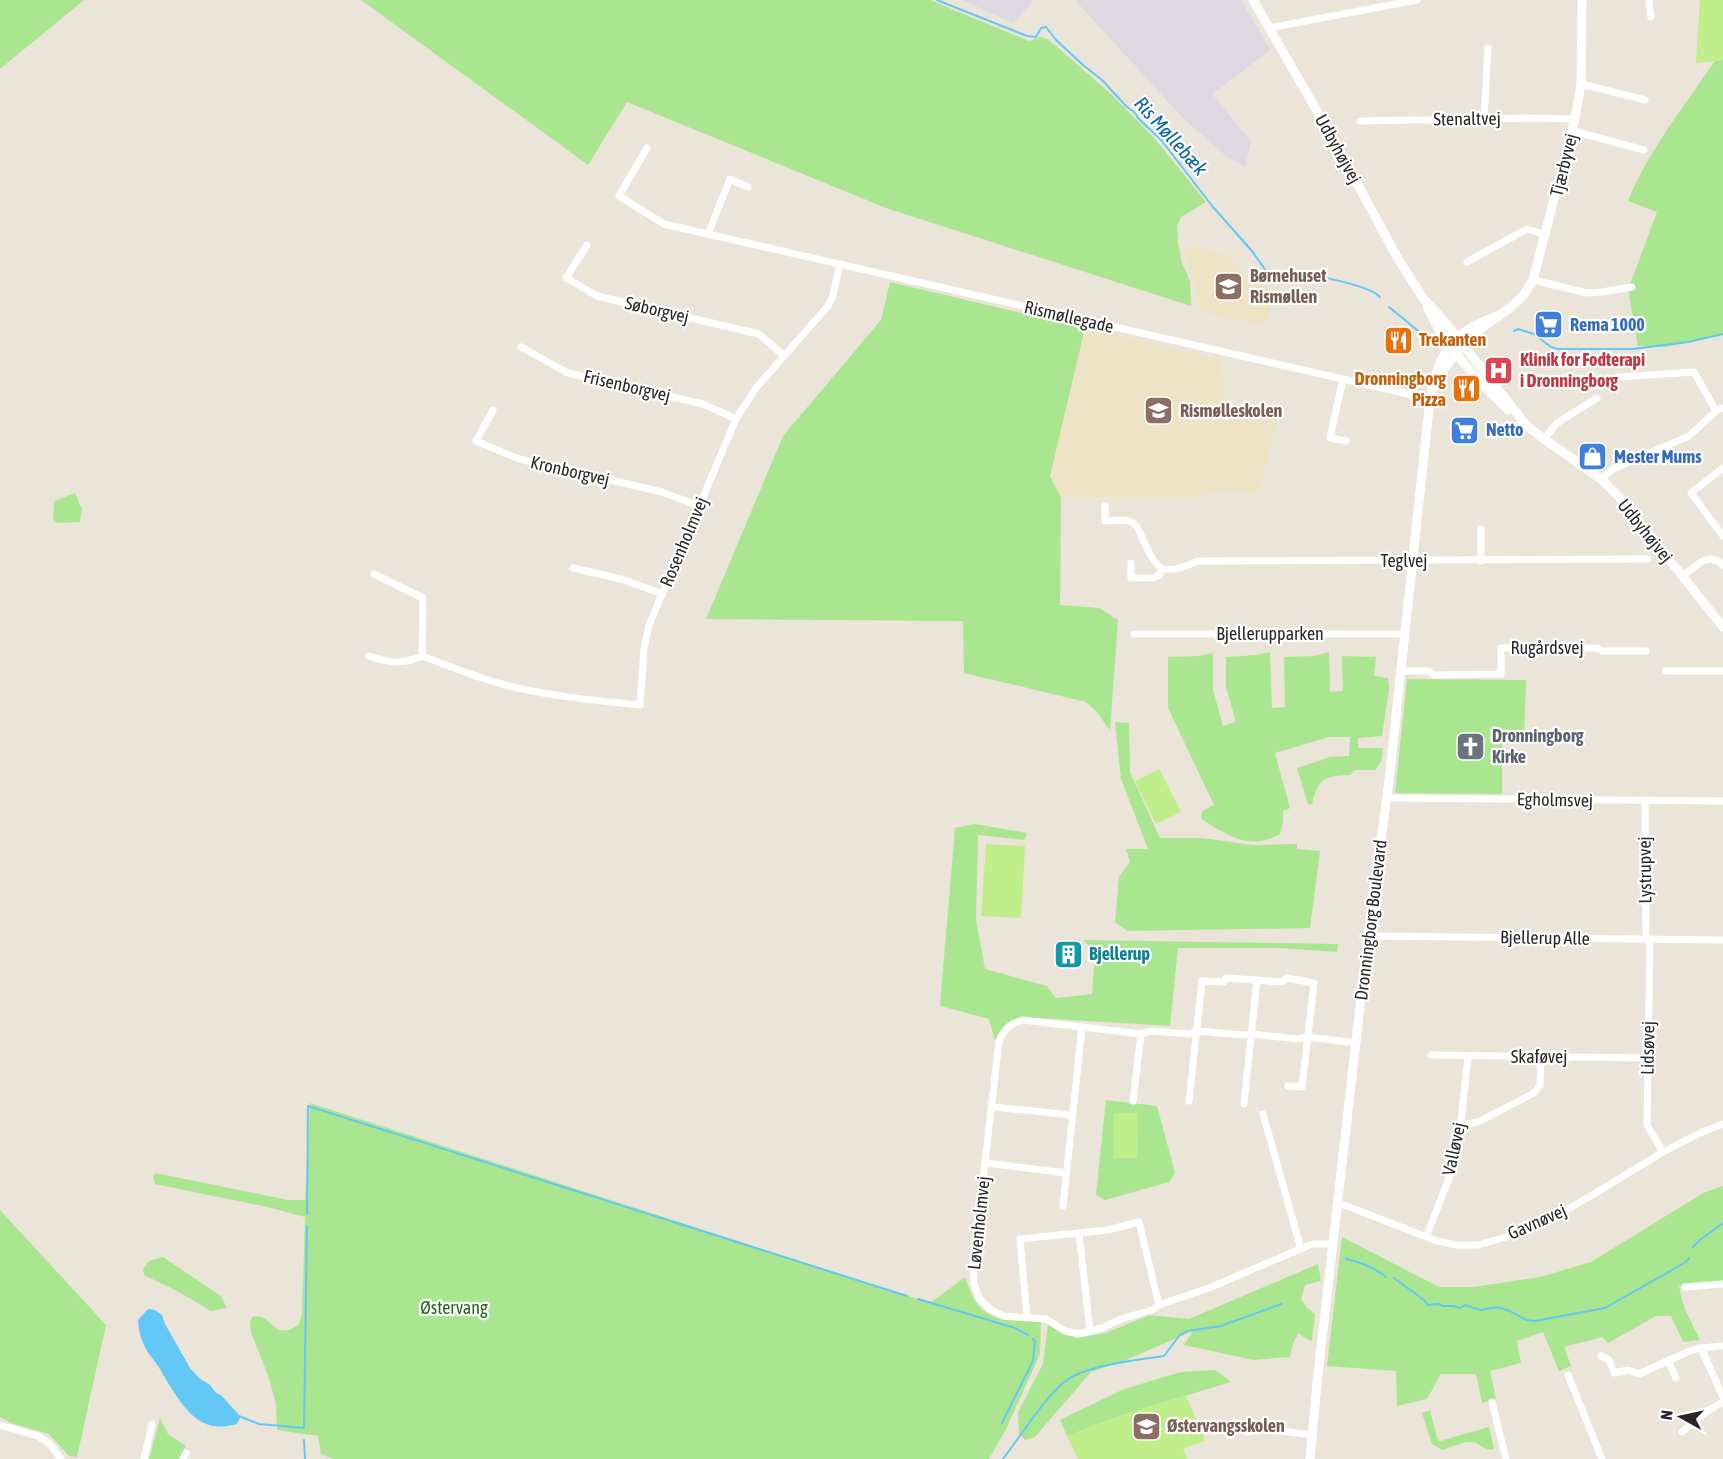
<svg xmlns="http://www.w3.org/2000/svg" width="1723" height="1459" font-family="'Asap Condensed',sans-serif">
	<rect width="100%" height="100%" fill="#ebe4d8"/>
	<g fill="#dcd9e3">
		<polygon points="962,0 1034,0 1013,23"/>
		<polygon points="1075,0 1241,0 1270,50 1212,94 1251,142 1245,167 1226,156 1183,118"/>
	</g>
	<g fill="#efe3c6">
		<polygon points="1195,246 1229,256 1238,264 1245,279 1275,290 1265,326 1201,312 1194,281 1184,253"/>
		<polygon points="1085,328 1220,359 1227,408 1278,415 1260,492 1205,491 1203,498 1061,498 1050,476"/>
	</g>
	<g fill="#aae690">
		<polygon points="0,0 84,0 0,69"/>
		<polygon points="361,0 930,0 1029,41 1041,37 1048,39 1111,94 1155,139 1206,202 1181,217 1177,226 1178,242 1182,263 1190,281 1191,306 886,208 627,102 588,165"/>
		<path d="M1723 60V335L1665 347 1638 346 1628 290 1657 212 1628 201C1649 150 1684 106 1715 61Z"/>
		<polygon points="890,282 1085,328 1050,476 1061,498 1060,605 1099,608 1118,620 1110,730 1096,711 1086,702 964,673 963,621 706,619 783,436 881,320"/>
		<polygon points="75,493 82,509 80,522 57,523 53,519 54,501"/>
		<path d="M1270 652 1272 708 1285 707 1284 657 1315 656 1329 652 1330 692 1343 691 1342 656 1376 657 1374 676 1388 678 1389 689 1382 736 1358 738V748H1383L1381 762 1375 770H1354L1350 775C1325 776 1319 777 1312 804L1308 805 1297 768 1330 757 1349 756 1350 737H1329L1275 753 1290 808 1283 811V822L1280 834C1249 852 1226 834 1201 819L1202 811 1214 805 1168 708V657L1199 656 1213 653V690L1223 726 1236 722 1226 687V657L1257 655Z"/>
		<polygon points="1407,679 1526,680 1524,741 1502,741 1502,794 1395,793"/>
		<polygon points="1115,722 1129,723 1130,772 1160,838 1202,838 1252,845 1297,844 1297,849 1320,851 1310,928 1127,931 1115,922 1119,877 1130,862 1126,849 1148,849 1121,779"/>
		<path d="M975 824 1027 833 1024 840 978 835 976 919 985 969 1047 986 1056 998 1092 994 1095 952 1083 940 1338 944 1337 952 1279 948H1178L1170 1026 1022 1017C1006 1023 1002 1025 995 1041L989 1019 940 1006 955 828Z"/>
		<polygon points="1106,1100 1157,1106 1175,1173 1169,1182 1105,1200 1096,1195"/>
		<path d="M310 1103 930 1303 965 1277C968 1284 970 1292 974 1299 988 1324 1016 1321 1041 1321L1040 1354 1006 1429 989 1459H332L321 1454 318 1436 277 1430 276 1405 269 1378 251 1332 250 1323 252 1317C272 1311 273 1344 299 1324L302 1313 305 1217 267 1207 155 1184 153 1176 156 1173 288 1200H305Z"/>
		<polygon points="1723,1186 1723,1281 1679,1286 1684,1307 1700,1340 1683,1342 1671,1316 1656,1316 1608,1343 1602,1337 1564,1347 1571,1366 1559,1371 1543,1332 1517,1341 1521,1363 1490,1371 1496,1399 1482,1403 1476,1374 1441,1374 1427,1399 1397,1406 1396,1371 1327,1366 1342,1237 1439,1287 1474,1287 1540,1277 1591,1262 1703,1193"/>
		<polygon points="0,1210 106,1325 77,1457 69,1456 49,1434 11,1423 0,1417"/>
		<polygon points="163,1257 221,1296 227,1308 211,1311 179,1292 144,1275 143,1269 149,1261"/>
		<polygon points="1318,1264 1321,1281 1305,1285 1301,1299 1306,1307 1315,1314 1312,1341 1305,1338 1299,1333 1293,1343 1290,1357 1253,1360 1184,1345 1193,1331 1126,1360 1091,1372 1035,1437 1025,1440 1019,1433 1018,1412 1043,1364 1048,1324 1076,1338 1106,1333 1149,1315 1189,1319"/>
		<polygon points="1215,1370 1231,1382 1119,1416 1067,1436 1060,1420 1124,1389 1181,1372"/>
		<path d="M1430 1410 1437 1438 1440 1441 1489 1427 1494 1449C1485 1451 1483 1446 1476 1443 1466 1439 1452 1447 1442 1450L1432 1444 1422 1413Z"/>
		<polygon points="160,1418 168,1434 186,1446 179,1459 149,1459"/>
	</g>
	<g fill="#c0ee8b">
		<polygon points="1700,0 1723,0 1723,60 1696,63"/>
		<polygon points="1159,769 1181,812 1156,824 1135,781"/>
		<polygon points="986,844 1025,846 1021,918 981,916"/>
		<polygon points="1114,1113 1138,1113 1137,1158 1113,1158"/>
		<polygon points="1186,1395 1205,1441 1183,1449 1187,1459 1078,1459 1067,1436 1119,1416"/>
	</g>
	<path fill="#63c8f5" d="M148 1309 155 1310 162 1315 165 1324 190 1368 199 1378 210 1385 216 1393 221 1395 239 1415 240 1418 237 1424C227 1427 213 1428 204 1423 185 1415 169 1384 158 1366 155 1361 150 1356 147 1351 142 1342 138 1330 138 1320Z"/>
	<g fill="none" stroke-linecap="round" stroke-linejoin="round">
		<g stroke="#63c8f5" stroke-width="2">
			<path d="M937 0 1027 36 1036 37 1041 28 1046 27 1056 40 1083 65 1102 80 1126 106 1135 113 1138 118 1162 141 1213 207 1252 251 1269 275C1273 274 1277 272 1282 272 1301 272 1368 284 1380 297"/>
			<polyline points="1389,307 1438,347"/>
			<polyline points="1514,331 1518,329 1534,334 1551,347 1558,349 1633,349 1688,342 1723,334"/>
			<polyline points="307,1214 308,1106 907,1296"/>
			<polyline points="1693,1247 1700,1240 1723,1223"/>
			<path d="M1346 1259C1360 1262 1375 1268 1386 1277"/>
			<polyline points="1394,1278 1424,1300 1428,1305 1439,1304 1442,1306 1453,1306 1460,1308 1465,1305 1481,1310 1497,1307 1510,1311 1526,1320 1535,1321 1605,1308 1686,1262 1689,1258"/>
			<polyline points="918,1299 1015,1328 1028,1335"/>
			<polyline points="239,1416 259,1424 304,1428 307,1226"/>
			<polyline points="1002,1423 1033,1361 1035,1341 1033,1339"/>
			<polyline points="304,1440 305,1459"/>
			<path d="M1003 1459C1020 1437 1046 1395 1067 1380 1088 1365 1138 1360 1164 1356L1179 1336 1187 1331 1221 1326 1281 1304"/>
		</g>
		<g stroke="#fff" stroke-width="7">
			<polyline points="1649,0 1651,17"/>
			<polyline points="1269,28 1417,0"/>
			<polyline points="1581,84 1645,100"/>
			<polyline points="1484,118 1488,48"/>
			<polyline points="1360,121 1534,118 1575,119"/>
			<polyline points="1573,131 1644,150"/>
			<polyline points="647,148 619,196 664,224 1430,399"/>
			<polyline points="708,234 730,179 748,187"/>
			<polyline points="587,245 566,278 597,296 759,334 783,355"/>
			<polyline points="1467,262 1527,229 1546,235"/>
			<polyline points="1533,280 1587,293 1602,292 1632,287"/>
			<polyline points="521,347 568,373 703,404 736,419"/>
			<polyline points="1618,377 1694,372 1716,411"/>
			<polyline points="1343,379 1330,438 1346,441"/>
			<polyline points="493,410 476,441 519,459 662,492 699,506"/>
			<polyline points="1544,439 1557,423 1597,398"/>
			<polyline points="1723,468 1691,493 1723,536"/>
			<polyline points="1601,479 1613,469 1689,436 1716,411 1723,408"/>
			<path d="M1105 506V521C1112 521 1123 519 1129 521 1136 523 1139 529 1141 535 1157 570 1159 578 1198 561L1648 559"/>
			<polyline points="1481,529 1481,561"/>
			<polyline points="1131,563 1131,578 1153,578 1159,575 1162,569"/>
			<polyline points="573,568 621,579 663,594"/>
			<polyline points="374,574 423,598 422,656"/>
			<path d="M1682 577C1695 567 1708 550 1723 565"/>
			<polyline points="1134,634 1405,634"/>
			<path d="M369 656C389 663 402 665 422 656 444 664 466 673 488 680 537 695 589 700 640 705L644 649 649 625 736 419 756 388 828 306 833 296 840 264"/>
			<polyline points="1401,671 1429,671 1434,675 1501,674 1501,648 1598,648 1602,651 1646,651"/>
			<polyline points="1666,671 1723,671"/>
			<polyline points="1387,798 1723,801"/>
			<polyline points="1645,800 1646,939"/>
			<polyline points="1368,936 1723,940"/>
			<polyline points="1650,939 1647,1125 1663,1152"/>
			<polyline points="1431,1055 1647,1058"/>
			<polyline points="1133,1101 1141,1034"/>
			<polyline points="1189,1101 1202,981 1224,982 1226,978 1282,982 1287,978 1314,983 1302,1087 1288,1086"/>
			<polyline points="1244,1104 1257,980"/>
			<polyline points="993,1107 1072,1115"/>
			<polyline points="1263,1114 1301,1249"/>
			<polyline points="1461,1125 1478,1122 1534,1093 1540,1085 1541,1057"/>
			<polyline points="985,1163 1066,1173"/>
			<polyline points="1339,1203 1437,1241 1456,1245 1478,1245 1506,1237 1552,1218 1594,1194 1663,1152 1700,1133 1723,1124"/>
			<polyline points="1063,1206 1082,1027"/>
			<polyline points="1079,1233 1090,1331"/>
			<polyline points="1426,1237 1454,1166 1458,1149 1468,1057"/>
			<path d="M1333 1244H1312L1209 1288 1159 1305 1152 1310 1121 1319 1102 1328 1079 1334 1065 1331 1046 1319 1003 1316 990 1309 979 1298 974 1284 973 1266 999 1041C1005 1028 1010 1024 1023 1020L1141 1034 1151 1031 1189 1034 1197 1031 1243 1035 1252 1034 1298 1039 1308 1037 1357 1043"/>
			<polyline points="1685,1287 1723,1284"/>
			<polyline points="1027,1317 1020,1239 1108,1230 1139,1222 1159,1305"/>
			<polyline points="1701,1348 1723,1346"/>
			<polyline points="1601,1356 1609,1360 1614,1373 1628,1370 1639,1374 1692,1350 1701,1348 1723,1397"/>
			<polyline points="1668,1360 1676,1378"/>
			<polyline points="1568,1375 1602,1459"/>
			<polyline points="1492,1402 1506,1459"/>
			<polyline points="0,1425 38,1436 50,1444 61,1459"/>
			<polyline points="1247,1432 1266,1429 1312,1435"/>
			<polyline points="1682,1432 1706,1412 1723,1402"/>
			<polyline points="144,1459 152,1424"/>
			<polyline points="183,1459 186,1453"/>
		</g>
		<g stroke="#fff" stroke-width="9">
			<polyline points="1253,0 1332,137 1397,257 1423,298 1446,323 1526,425"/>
			<path d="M1427 306C1442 342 1480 383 1508 410"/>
			<polyline points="1438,377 1463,345 1480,329 1510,308 1523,296 1533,280 1575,119 1581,84 1582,0"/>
			<polyline points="1521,421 1544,439 1601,479 1621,499 1723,627"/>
			<path d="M1310 1459 1317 1383 1368 936 1389 781 1430 399C1440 350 1451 332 1500 315"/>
		</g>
	</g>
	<defs>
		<symbol id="school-square" viewBox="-11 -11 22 22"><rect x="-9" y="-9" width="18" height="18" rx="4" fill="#8d6e63" stroke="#fff"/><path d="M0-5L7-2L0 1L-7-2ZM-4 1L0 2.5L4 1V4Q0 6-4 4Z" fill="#fff"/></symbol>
		<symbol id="supermarket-square" viewBox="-11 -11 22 22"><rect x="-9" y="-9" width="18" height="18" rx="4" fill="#3f7fe0" stroke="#fff"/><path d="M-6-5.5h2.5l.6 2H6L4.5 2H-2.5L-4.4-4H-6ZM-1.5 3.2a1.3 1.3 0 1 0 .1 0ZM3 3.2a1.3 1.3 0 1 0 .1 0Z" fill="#fff"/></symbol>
		<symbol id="restaurant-square" viewBox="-11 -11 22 22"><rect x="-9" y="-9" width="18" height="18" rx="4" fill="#e8710a" stroke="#fff"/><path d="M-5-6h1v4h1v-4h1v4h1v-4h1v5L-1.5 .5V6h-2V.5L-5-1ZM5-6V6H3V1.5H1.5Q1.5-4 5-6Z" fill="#fff"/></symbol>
		<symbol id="hospital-square" viewBox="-11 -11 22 22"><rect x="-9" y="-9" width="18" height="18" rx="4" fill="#e0444e" stroke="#fff"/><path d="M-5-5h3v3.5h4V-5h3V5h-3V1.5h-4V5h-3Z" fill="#fff"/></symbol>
		<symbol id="shop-square" viewBox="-11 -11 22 22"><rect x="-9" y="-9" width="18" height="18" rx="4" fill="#3f7fe0" stroke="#fff"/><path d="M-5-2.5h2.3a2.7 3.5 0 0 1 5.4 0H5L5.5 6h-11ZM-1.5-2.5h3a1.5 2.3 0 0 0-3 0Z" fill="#fff"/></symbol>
		<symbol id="church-square" viewBox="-11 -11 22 22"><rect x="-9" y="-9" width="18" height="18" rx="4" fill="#6b7280" stroke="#fff"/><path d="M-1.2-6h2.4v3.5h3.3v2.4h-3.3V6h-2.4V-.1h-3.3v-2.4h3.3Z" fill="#fff"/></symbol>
		<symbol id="building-square" viewBox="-11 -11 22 22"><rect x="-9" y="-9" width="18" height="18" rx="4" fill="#0f9aa8" stroke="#fff"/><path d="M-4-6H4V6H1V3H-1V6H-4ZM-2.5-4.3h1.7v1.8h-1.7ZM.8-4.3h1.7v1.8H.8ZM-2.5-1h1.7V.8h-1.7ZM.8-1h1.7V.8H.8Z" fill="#fff"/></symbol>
	</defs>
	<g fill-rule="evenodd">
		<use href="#school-square" x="1212" y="270" width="33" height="33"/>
		<use href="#supermarket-square" x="1532" y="308" width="33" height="33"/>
		<use href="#restaurant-square" x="1382" y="324" width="33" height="33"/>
		<use href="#hospital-square" x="1482" y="354" width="33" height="33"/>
		<use href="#restaurant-square" x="1450" y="372" width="33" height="33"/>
		<use href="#school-square" x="1142" y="394" width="33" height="33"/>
		<use href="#supermarket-square" x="1448" y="414" width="33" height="33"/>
		<use href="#shop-square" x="1576" y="440" width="33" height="33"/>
		<use href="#church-square" x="1454" y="730" width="33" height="33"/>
		<use href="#building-square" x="1052" y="938" width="33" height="33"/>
		<use href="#school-square" x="1130" y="1410" width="33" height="33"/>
	</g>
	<g text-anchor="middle" stroke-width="4.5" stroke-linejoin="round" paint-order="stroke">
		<g font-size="18" fill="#282828" stroke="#fff">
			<text transform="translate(1467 119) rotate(-1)" y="6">Stenaltvej</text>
			<text transform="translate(1338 149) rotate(61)" y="6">Udbyhøjvej</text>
			<text transform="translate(1564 165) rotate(-76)" y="6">Tjærbyvej</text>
			<text transform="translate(657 310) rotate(13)" y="6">Søborgvej</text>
			<text transform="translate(1069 317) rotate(13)" y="6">Rismøllegade</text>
			<text transform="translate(627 386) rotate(13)" y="6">Frisenborgvej</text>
			<text transform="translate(570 471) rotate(13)" y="6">Kronborgvej</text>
			<text transform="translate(1645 531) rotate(51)" y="6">Udbyhøjvej</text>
			<text transform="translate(684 542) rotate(-67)" y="6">Rosenholmvej</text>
			<text x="1404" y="567">Teglvej</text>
			<text x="1270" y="640">Bjellerupparken</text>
			<text x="1547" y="654">Rugårdsvej</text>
			<text transform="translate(1555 800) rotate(1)" y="6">Egholmsvej</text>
			<text transform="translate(1645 870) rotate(-91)" y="6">Lystrupvej</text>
			<text transform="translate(1371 920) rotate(-83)" y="6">Dronningborg Boulevard</text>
			<text transform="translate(1545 938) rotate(1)" y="6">Bjellerup Alle</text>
			<text transform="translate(1648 1048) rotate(-89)" y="6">Lidsøvej</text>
			<text x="1539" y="1063">Skaføvej</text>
			<text transform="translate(1454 1149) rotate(-78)" y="6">Valløvej</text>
			<text transform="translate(1537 1222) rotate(-24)" y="6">Gavnøvej</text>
			<text transform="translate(979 1223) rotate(-84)" y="6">Løvenholmvej</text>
		</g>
		<g font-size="18" font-weight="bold" fill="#785e54" stroke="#fff" text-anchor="start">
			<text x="1250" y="282">Børnehuset<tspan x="1250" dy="21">Rismøllen</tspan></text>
			<text x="1180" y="417">Rismølleskolen</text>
			<text x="1167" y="1432">Østervangsskolen</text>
		</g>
		<g font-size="18" font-weight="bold" fill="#366cbe" stroke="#fff" text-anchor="start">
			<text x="1570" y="331">Rema 1000</text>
			<text x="1486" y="436">Netto</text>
			<text x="1614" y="463">Mester Mums</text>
		</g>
		<g font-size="18" font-weight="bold" fill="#c56008" stroke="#fff" text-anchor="start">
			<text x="1419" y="346">Trekanten</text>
			<text x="1446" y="385" text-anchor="end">Dronningborg<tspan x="1446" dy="21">Pizza</tspan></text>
		</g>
		<g font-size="18" font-weight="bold" fill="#be3a42" stroke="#fff" text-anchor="start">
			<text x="1520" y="366">Klinik for Fodterapi<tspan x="1520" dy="21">i Dronningborg</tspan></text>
		</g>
		<g font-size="18" font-weight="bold" fill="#5b616d" stroke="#fff" text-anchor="start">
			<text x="1492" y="742">Dronningborg<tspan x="1492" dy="21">Kirke</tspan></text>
		</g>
		<g font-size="18" font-weight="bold" fill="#0d838f" stroke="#fff" text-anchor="start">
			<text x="1089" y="960">Bjellerup</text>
		</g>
		<g font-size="18" fill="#236715" stroke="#fff">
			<text x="454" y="1314">Østervang</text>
		</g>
		<g font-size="20" font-style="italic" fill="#06639d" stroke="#fff">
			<text transform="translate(1171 136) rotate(48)" y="7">Ris Møllebæk</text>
		</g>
	</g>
	<g transform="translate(1681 1417) rotate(278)" stroke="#ffffff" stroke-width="4.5" paint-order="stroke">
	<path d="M0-4.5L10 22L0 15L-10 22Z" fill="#282828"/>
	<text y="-9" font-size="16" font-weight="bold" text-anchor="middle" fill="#282828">N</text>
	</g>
</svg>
